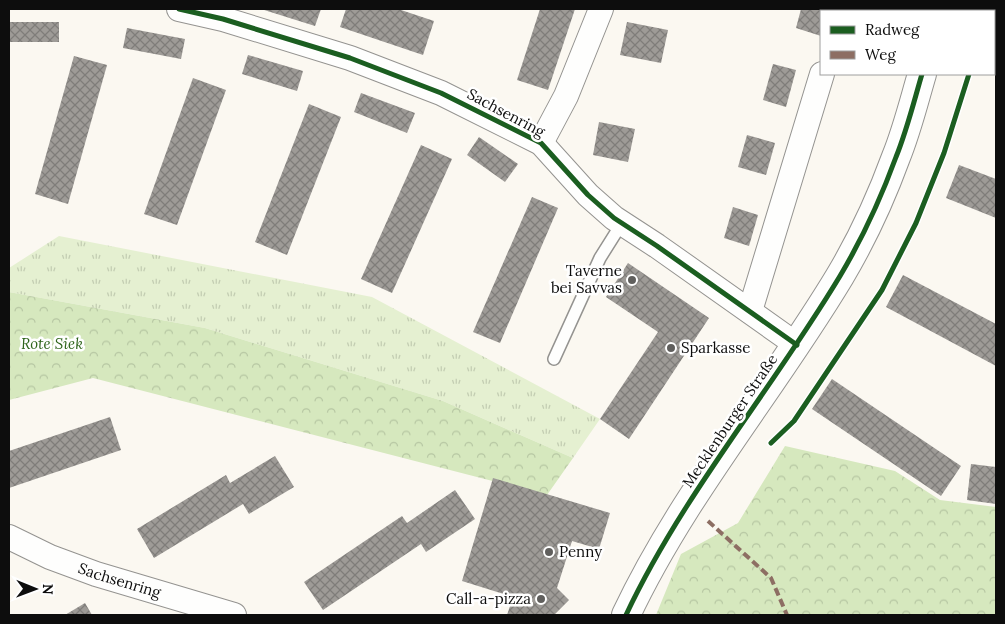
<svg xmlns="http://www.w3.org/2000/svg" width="1005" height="624" font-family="Lora,serif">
	<defs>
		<pattern id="grass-tufts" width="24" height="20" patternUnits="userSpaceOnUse" patternTransform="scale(1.25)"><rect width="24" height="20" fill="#e5f0d1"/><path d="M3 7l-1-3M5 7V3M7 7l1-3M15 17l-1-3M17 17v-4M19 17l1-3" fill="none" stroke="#c3cdb2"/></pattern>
		<pattern id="forest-crowns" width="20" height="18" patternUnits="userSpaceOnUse" patternTransform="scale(1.25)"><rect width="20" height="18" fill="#d6e8be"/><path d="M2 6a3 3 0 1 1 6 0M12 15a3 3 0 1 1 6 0" fill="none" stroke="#b6c6a2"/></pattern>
		<pattern id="building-cross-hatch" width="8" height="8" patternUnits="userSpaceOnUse" patternTransform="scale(1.25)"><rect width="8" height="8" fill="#9e9b97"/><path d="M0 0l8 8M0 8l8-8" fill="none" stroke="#7f7d7a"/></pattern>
	</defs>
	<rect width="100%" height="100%" fill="#fbf8f1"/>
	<polygon fill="url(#grass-tufts)" points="59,236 372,297 600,419 573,458 443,401 205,328 9,292 9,268"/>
	<g fill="url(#forest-crowns)">
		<polygon points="9,292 205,328 443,401 573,458 547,495 93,378 9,400"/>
		<polygon points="785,446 895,471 940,500 996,507 996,615 656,615 681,554 738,523"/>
	</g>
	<g fill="url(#building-cross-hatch)">
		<polygon points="261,9 321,9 315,26"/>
		<polygon points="346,9 398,9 434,21 423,55 340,27"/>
		<polygon points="540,9 575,9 548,90 517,80"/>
		<polygon points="801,9 830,9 829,11 821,11 821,36 796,28"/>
		<rect x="9" y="22" width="50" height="20"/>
		<polygon points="627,22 668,30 661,63 620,55"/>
		<polygon points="127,28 185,39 181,59 123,48"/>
		<polygon points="248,55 303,71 297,91 242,74"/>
		<polygon points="74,56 107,65 68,204 35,194"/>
		<polygon points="773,64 796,70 786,107 763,100"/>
		<polygon points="193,78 226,90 177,225 144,214"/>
		<polygon points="361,93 415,113 407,133 354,112"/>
		<polygon points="309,104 341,117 287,255 255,242"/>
		<polygon points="599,122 635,129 628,162 593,155"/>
		<polygon points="747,135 775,143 766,175 738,167"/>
		<polygon points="479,137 518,164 505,182 467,155"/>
		<polygon points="421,145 452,159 392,293 361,279"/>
		<polygon points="959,165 996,179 996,218 946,198"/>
		<polygon points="532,197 558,208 500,343 473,332"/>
		<polygon points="733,207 758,215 749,246 724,238"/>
		<polygon points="628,263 709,318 629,439 600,419 658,332 606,297"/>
		<polygon points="903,275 996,324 996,366 886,307"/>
		<polygon points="832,379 961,466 941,496 812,409"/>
		<polygon points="110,417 121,450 9,488 9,451"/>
		<polygon points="275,456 294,487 249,514 243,504 154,558 137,529 226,475 230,483"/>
		<polygon points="971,464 996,467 996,504 967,500"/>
		<polygon points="493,478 610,513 599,549 572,541 557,588 569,600 554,615 507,615 513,597 462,581"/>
		<polygon points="455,490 475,519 426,552 421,544 323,610 304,582 402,516 407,523"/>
		<polygon points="85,603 92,615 65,615"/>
	</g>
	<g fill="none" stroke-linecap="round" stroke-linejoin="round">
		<defs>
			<polyline id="service" points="554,359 600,258 622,223"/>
			<g id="minor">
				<polyline points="179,9 223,19 350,58 441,93 541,143 588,195 614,218 657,246 797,345"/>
				<polyline points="989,9 996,11"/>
				<polyline points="842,11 843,9"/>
				<polyline points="541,143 566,96 601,9"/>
				<polyline points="750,311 822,74"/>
				<path id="s1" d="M9 537 50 557 96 574 234 615"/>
			</g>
			<g id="tertiary">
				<polyline points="941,11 942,9"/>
				<path d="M626 615C683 494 771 391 840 276 862 239 881 198 896 157 907 130 914 101 922 74"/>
			</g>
		</defs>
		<use href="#service" stroke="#949390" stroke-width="14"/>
		<use href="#minor" stroke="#949390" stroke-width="26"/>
		<use href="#tertiary" stroke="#949390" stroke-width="30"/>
		<use href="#service" stroke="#fefefd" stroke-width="11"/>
		<use href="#minor" stroke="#fefefd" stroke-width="24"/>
		<use href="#tertiary" stroke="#fefefd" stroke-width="28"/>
		<g stroke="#8d6e63" stroke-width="4" stroke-dasharray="8 4" stroke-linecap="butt">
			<polyline points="989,11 990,9"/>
			<polyline points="708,521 771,578 787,615"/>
		</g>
		<defs>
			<g id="cycleway">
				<polyline points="179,9 223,19 350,58 441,93 541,143 588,195 614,218 657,246 797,345"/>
				<polyline points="771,443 794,421 882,290 916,223 944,153 969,74"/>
				<path d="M626 615C683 494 771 391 840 276 862 239 881 198 896 157 907 130 914 101 922 74"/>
			</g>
		</defs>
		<use href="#cycleway" stroke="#fff" stroke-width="8"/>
		<use href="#cycleway" stroke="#1b5e20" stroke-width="5"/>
	</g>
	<g fill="#605f5d" stroke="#fff" stroke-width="2">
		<circle cx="632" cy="280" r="5"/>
		<circle cx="671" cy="348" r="5"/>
		<circle cx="549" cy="552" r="5"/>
		<circle cx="541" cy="599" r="5"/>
	</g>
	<g text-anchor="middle" stroke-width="5" stroke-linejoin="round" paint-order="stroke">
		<g font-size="15" fill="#0d0d0d" stroke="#fff">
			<text transform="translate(506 113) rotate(28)" y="5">Sachsenring</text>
			<text transform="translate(730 421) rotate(-56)" y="5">Mecklenburger Straße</text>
			<text dy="5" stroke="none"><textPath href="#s1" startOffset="119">Sachsenring</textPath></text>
		</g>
		<g font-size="15" fill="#0d0d0d" stroke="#fff" text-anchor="end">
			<text x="622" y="276">Taverne<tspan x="622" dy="17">bei Savvas</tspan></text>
			<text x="681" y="353" text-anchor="start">Sparkasse</text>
			<text x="559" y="557" text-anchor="start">Penny</text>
			<text x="531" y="604">Call-a-pizza</text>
		</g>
		<g font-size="15" font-style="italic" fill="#2f651c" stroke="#fff">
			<text x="52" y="349">Rote Siek</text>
		</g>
	</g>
	<rect width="1005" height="624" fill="none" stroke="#0d0d0d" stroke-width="20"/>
	<rect x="820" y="10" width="175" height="65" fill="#ffffff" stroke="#9e9e9e"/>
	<rect x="830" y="26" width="25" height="8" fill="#1b5e20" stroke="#9e9e9e"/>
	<text x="865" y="35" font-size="15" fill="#0d0d0d">Radweg</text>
	<rect x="830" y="51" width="25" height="8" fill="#8d6e63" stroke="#9e9e9e"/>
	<text x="865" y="60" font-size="15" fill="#0d0d0d">Weg</text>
	<g transform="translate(35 589) rotate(91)" stroke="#ffffff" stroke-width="4" paint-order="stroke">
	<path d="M0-4L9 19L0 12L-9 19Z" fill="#0d0d0d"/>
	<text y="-8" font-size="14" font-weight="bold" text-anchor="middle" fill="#0d0d0d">N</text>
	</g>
</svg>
